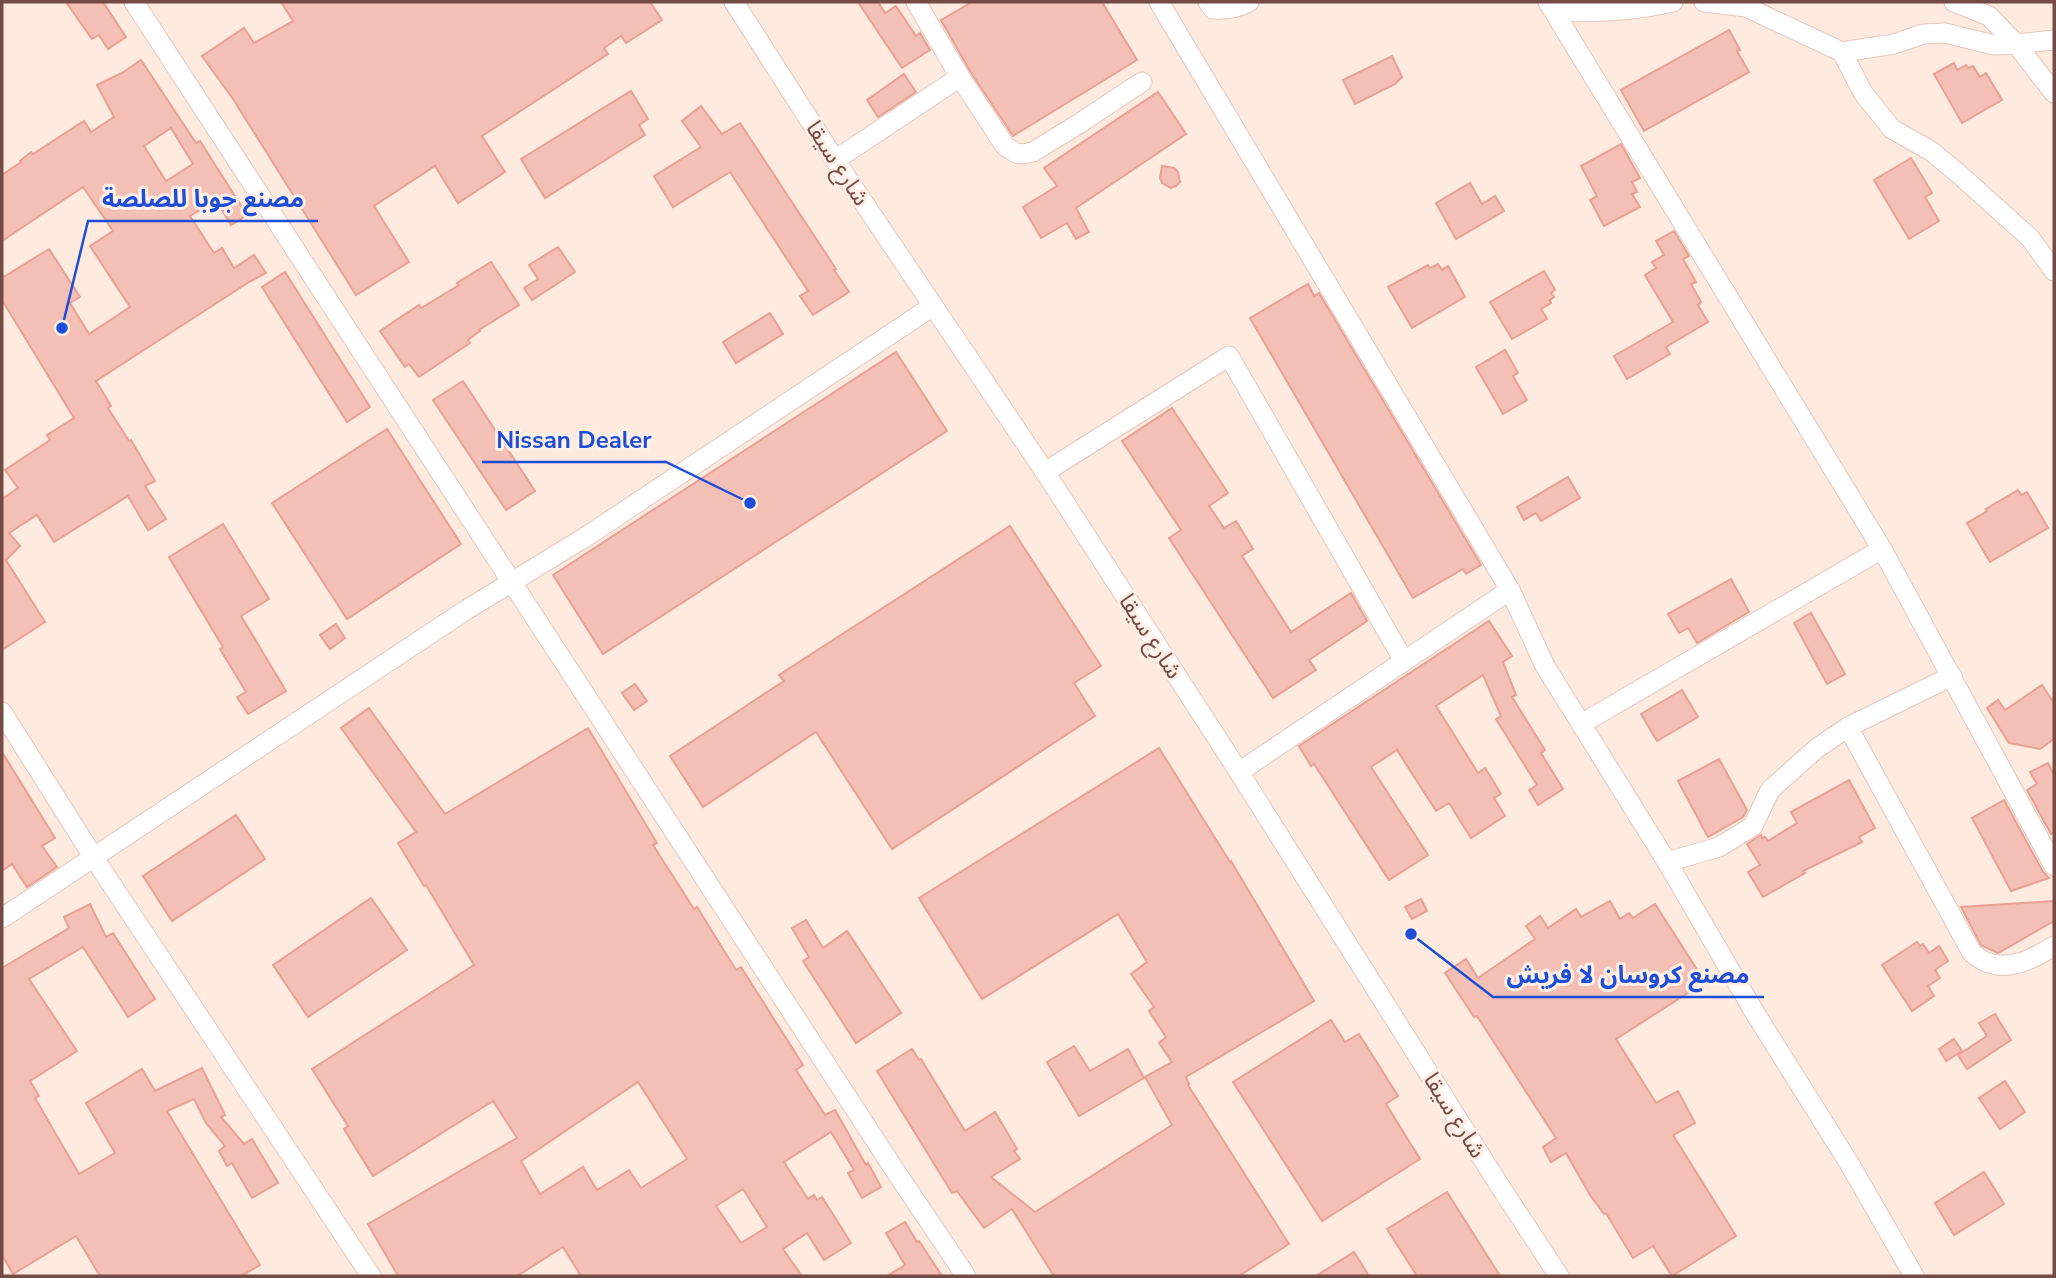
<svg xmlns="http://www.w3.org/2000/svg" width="2056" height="1278" font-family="'Nunito Sans','Noto Sans Arabic',sans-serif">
	<rect width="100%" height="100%" fill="#feeade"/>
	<g fill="#f4bfb4" stroke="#e8a194" stroke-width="2" fill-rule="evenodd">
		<polygon points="66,2 103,2 126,37 108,49 99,35 92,39"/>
		<polygon points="281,2 650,2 662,20 626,43 621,36 604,48 608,54 482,136 505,172 458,203 435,166 374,206 409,262 356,295 233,99 202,56 244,28 254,43 293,21"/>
		<polygon points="858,2 878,2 885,13 896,6 916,36 920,33 930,50 902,68"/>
		<polygon points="972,2 1102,2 1137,60 1013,136 970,71 941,20"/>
		<polygon points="1729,30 1740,50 1737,51 1749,72 1644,131 1621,90"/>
		<polygon points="1392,56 1402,77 1395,84 1355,104 1343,80"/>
		<path d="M141 60 196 143 200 141 247 215 231 225 216 200 190 216 214 253 222 248 234 268 254 255 266 273 249 282 96 381 111 406 108 408 129 441 131 440 155 481 145 486 166 519 148 530 128 496 54 542 37 515 9 533 20 546 6 560 45 622 2 650V499L18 488 5 470 50 440 47 435 74 418 2 300V278L49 249 80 297 70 303 89 334 130 307 90 246 113 231 83 187 2 241V175L21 162 20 161 31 152 33 154 84 121 91 132 114 117 97 85 122 73ZM171 128 193 164 166 181 144 146Z"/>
		<polygon points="1954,63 1957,70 1966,65 1968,68 1973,66 1980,77 1986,73 2002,100 1962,123 1934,74"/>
		<polygon points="904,74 916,92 878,117 867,100"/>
		<polygon points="631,91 648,119 639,125 645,135 545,198 521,159"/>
		<polygon points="1158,92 1186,134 1076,208 1089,232 1076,239 1067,223 1041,238 1023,207 1057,186 1044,168"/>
		<polygon points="701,106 722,134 740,123 836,269 834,270 849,292 813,315 800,296 808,291 730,172 673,207 654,176 701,147 682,121"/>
		<polygon points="1621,144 1640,178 1632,182 1637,192 1632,194 1640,207 1604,226 1590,200 1597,196 1581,166"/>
		<polygon points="1911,158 1932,193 1925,197 1939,221 1909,239 1874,180"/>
		<polygon points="1162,166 1174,168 1178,172 1180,182 1176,186 1171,188 1162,183 1160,178"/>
		<polygon points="1470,183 1482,204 1495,196 1504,211 1456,239 1436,203"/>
		<polygon points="1674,231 1689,256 1683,259 1696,282 1691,284 1701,302 1698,305 1708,322 1666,347 1670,354 1627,379 1614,356 1673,322 1645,275 1656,268 1652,262 1664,255 1656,241"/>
		<polygon points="558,247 575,272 532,300 524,288 538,279 529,265"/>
		<polygon points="491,262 519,305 479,330 480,331 468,340 470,343 419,377 409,364 405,367 380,331 419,305 421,308 441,296 459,285 457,283"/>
		<polygon points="1438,264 1442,270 1448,266 1465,297 1412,328 1388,287 1428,265 1430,268"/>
		<polygon points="1544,271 1555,290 1551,293 1554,297 1550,300 1551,303 1541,309 1547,319 1512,339 1490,302"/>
		<polygon points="285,272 370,407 347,422 262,287"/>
		<polygon points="1308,284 1314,296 1319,293 1481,565 1466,574 1463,569 1413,598 1250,318"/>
		<polygon points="770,313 783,334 736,363 723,342"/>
		<polygon points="1505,350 1518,373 1513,376 1527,400 1503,414 1476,367"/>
		<polygon points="896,352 947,431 603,654 553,575"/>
		<polygon points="463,381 535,491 506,510 433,400"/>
		<polygon points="1172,408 1228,493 1209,506 1224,528 1236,521 1253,549 1242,556 1291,632 1351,593 1367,621 1309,660 1316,670 1273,698 1169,538 1181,530 1122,441"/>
		<polygon points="387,429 461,544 347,619 272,503"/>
		<polygon points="1568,477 1580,498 1541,521 1536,513 1524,520 1517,507"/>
		<polygon points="2018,490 2021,495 2027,492 2048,528 1990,562 1967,523 1987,511 1986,509"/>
		<polygon points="223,524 269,599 241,616 286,691 248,714 237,697 246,692 220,649 223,647 169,557"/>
		<polygon points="1010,526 1101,666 1074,683 1095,716 892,849 816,732 703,807 670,756 784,681 779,675"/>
		<polygon points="1731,579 1749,612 1697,643 1688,628 1679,633 1668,614"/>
		<polygon points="1811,613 1845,674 1827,684 1794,623"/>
		<polygon points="1489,621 1512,656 1503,662 1516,695 1512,697 1545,750 1541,753 1563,789 1538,805 1529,790 1537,785 1496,719 1501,716 1483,675 1436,706 1478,773 1485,768 1501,794 1494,798 1505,816 1471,838 1449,803 1436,811 1397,750 1371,767 1428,855 1389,880 1314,764 1311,766 1299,746"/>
		<polygon points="336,624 345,638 330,649 320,635"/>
		<polygon points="635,684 647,701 634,710 622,693"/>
		<polygon points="2042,685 2054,703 2054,739 2040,749 2009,743 1987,708 1998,700 2005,710"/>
		<polygon points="1682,690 1698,717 1657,741 1641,714"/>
		<path d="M369 708 445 814 588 728 657 843 653 845 694 909 697 907 736 970 741 967 803 1065 796 1070 825 1115 835 1110 866 1165 868 1163 881 1187 862 1198 848 1173 854 1170 831 1132 784 1162 808 1199 814 1195 817 1200 822 1197 851 1243 824 1260 807 1233 783 1249 802 1276H581L563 1247 517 1276H398L368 1224 517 1138 493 1101 373 1176 344 1129 348 1126 312 1069 474 965 426 885 424 886 398 843 416 832 341 728ZM638 1082 687 1159 641 1188 629 1170 597 1190 583 1167 540 1194 521 1161ZM743 1189 767 1227 741 1243 716 1206Z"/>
		<polygon points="1159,748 1230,862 1231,861 1314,1001 1186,1077 1189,1084 1188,1085 1289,1244 1239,1276 1054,1276 1012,1209 984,1228 957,1191 952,1193 877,1071 912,1049 919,1060 921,1059 965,1131 995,1112 1017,1149 1014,1151 1020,1159 991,1177 1035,1212 1172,1125 1145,1077 1172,1062 1159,1043 1166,1037 1149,1011 1154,1007 1131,974 1147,962 1118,914 982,999 919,898"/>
		<polygon points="2,752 55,838 42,846 57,867 27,887 12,864 2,871"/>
		<polygon points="1719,759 1747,810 1743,817 1708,837 1678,781"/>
		<polygon points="2048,763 2054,775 2054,832 2051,834 2027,790 2037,784 2030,772"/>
		<polygon points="1849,780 1875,828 1859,837 1862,842 1803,871 1805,873 1763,897 1748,872 1760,865 1747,844 1761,835 1762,838 1765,837 1768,841 1797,823 1791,812"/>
		<polygon points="2004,800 2043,872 2049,878 2011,891 1972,818"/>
		<polygon points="236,815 265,859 172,921 143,876"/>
		<polygon points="371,898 407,950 308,1017 273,965"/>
		<polygon points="1421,899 1427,911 1412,919 1405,907"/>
		<polygon points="1610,901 1620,919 1629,913 1633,918 1655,904 1705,982 1616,1039 1656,1103 1678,1091 1695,1123 1673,1135 1736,1236 1672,1276 1653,1246 1633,1258 1606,1213 1604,1214 1590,1195 1566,1153 1551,1162 1543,1147 1556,1138 1477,1016 1474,1017 1445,973 1466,959 1478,978 1535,939 1526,926 1540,916 1548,928 1576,909 1581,917"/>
		<polygon points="2054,901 2054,921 1998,953 1981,945 1961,907"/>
		<polygon points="90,904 106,937 113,933 155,999 128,1017 83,947 29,979 77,1051 30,1081 39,1096 35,1098 79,1174 115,1153 86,1103 142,1069 155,1091 202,1068 225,1115 221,1117 244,1144 252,1139 278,1183 252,1198 232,1163 227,1166 219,1151 225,1146 206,1123 194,1099 167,1111 260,1265 241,1276 100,1276 76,1236 13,1274 2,1255 2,968 69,928 64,917"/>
		<polygon points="806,920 823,948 847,931 901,1013 856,1043 803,961 809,957 792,928"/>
		<polygon points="1917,942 1920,946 1923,944 1929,953 1939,946 1948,961 1935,970 1940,978 1928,986 1934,996 1912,1011 1882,965"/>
		<polygon points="1995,1014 2011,1040 1967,1069 1958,1055 1987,1036 1979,1023"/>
		<polygon points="1331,1020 1345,1042 1359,1034 1398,1096 1386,1104 1420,1159 1322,1221 1233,1082"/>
		<polygon points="1954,1039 1962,1051 1946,1061 1939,1049"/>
		<polygon points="1074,1046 1090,1071 1128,1049 1144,1078 1079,1116 1047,1062"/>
		<polygon points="2005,1081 2025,1112 2000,1129 1979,1098"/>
		<polygon points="1984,1172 2004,1204 1954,1235 1935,1203"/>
		<polygon points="1447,1192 1500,1276 1417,1276 1387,1229"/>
		<polygon points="905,1222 917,1242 919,1241 942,1276 887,1276 905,1265 886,1233"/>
		<polygon points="1354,1252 1369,1276 1316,1276"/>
	</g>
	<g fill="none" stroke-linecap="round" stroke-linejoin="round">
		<defs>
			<g id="minor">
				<polyline points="134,2 896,1172 966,1276"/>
				<polyline points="734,2 835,160 1045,472 1239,772 1503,1191 1559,1276"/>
				<polyline points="916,2 960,77 1005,146 1016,153 1023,154 1033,152 1080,123 1142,82"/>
				<polyline points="1159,2 1510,590 1545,666 1667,862 1755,1013 1849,1163 1914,1276"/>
				<path d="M1208 2 1213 9C1227 10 1237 8 1249 2"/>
				<polyline points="1548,2 1882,549 2054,866"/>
				<polyline points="1704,2 1746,7 1842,52 1863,93 1892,129 1931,151 1960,175 2030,238 2054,271"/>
				<polyline points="1954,2 1989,16 2016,44 2054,40"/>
				<path d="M1554 11C1595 13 1634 11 1673 2"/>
				<polyline points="1842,52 1894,44 1923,34 1945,33 1994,45 2016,44 2054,93"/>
				<polyline points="835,160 960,77"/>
				<polyline points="1045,472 1229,356 1404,661"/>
				<polyline points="2,712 94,858 371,1276"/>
				<polyline points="1581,724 1882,549"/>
				<path d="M1848 727 1972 953C1976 956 1981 960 1986 962 2010 972 2034 958 2054 946"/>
				<polyline points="1239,772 1510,590"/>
				<polyline points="1667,862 1719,847 1753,826 1770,790 1816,749 1848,727 1952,676"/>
				<polyline points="2,918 466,610 584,538 933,306"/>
			</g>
		</defs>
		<use href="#minor" stroke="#e4c6bd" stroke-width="21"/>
		<use href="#minor" stroke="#fff" stroke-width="19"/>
	</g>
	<g text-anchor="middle" stroke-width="6" stroke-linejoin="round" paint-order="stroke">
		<g font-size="23" fill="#754b45" stroke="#ffefe6">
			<text transform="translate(838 163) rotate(57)" y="8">شارع سيقا</text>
			<text transform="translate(1151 636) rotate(57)" y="8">شارع سيقا</text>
			<text transform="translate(1455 1115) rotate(58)" y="8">شارع سيقا</text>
		</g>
	</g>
	<path fill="none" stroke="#1d4ed8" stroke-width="2.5" d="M62 328L88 221H318M750 503L666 462H482M1411 934L1493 997H1764"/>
	<g fill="#1d4ed8" stroke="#ffefe6" stroke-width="2.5">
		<circle cx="62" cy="328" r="7"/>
		<circle cx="750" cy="503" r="7"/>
		<circle cx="1411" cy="934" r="7"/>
	</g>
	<g font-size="24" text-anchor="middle" font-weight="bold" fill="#1d4ed8" stroke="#ffefe6" stroke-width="6" stroke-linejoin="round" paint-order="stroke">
		<text x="203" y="207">مصنع جوبا للصلصة</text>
		<text x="574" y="448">Nissan Dealer</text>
		<text x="1628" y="983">مصنع كروسان لا فريش</text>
	</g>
	<rect width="2056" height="1278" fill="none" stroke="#754b45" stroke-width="7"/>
</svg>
